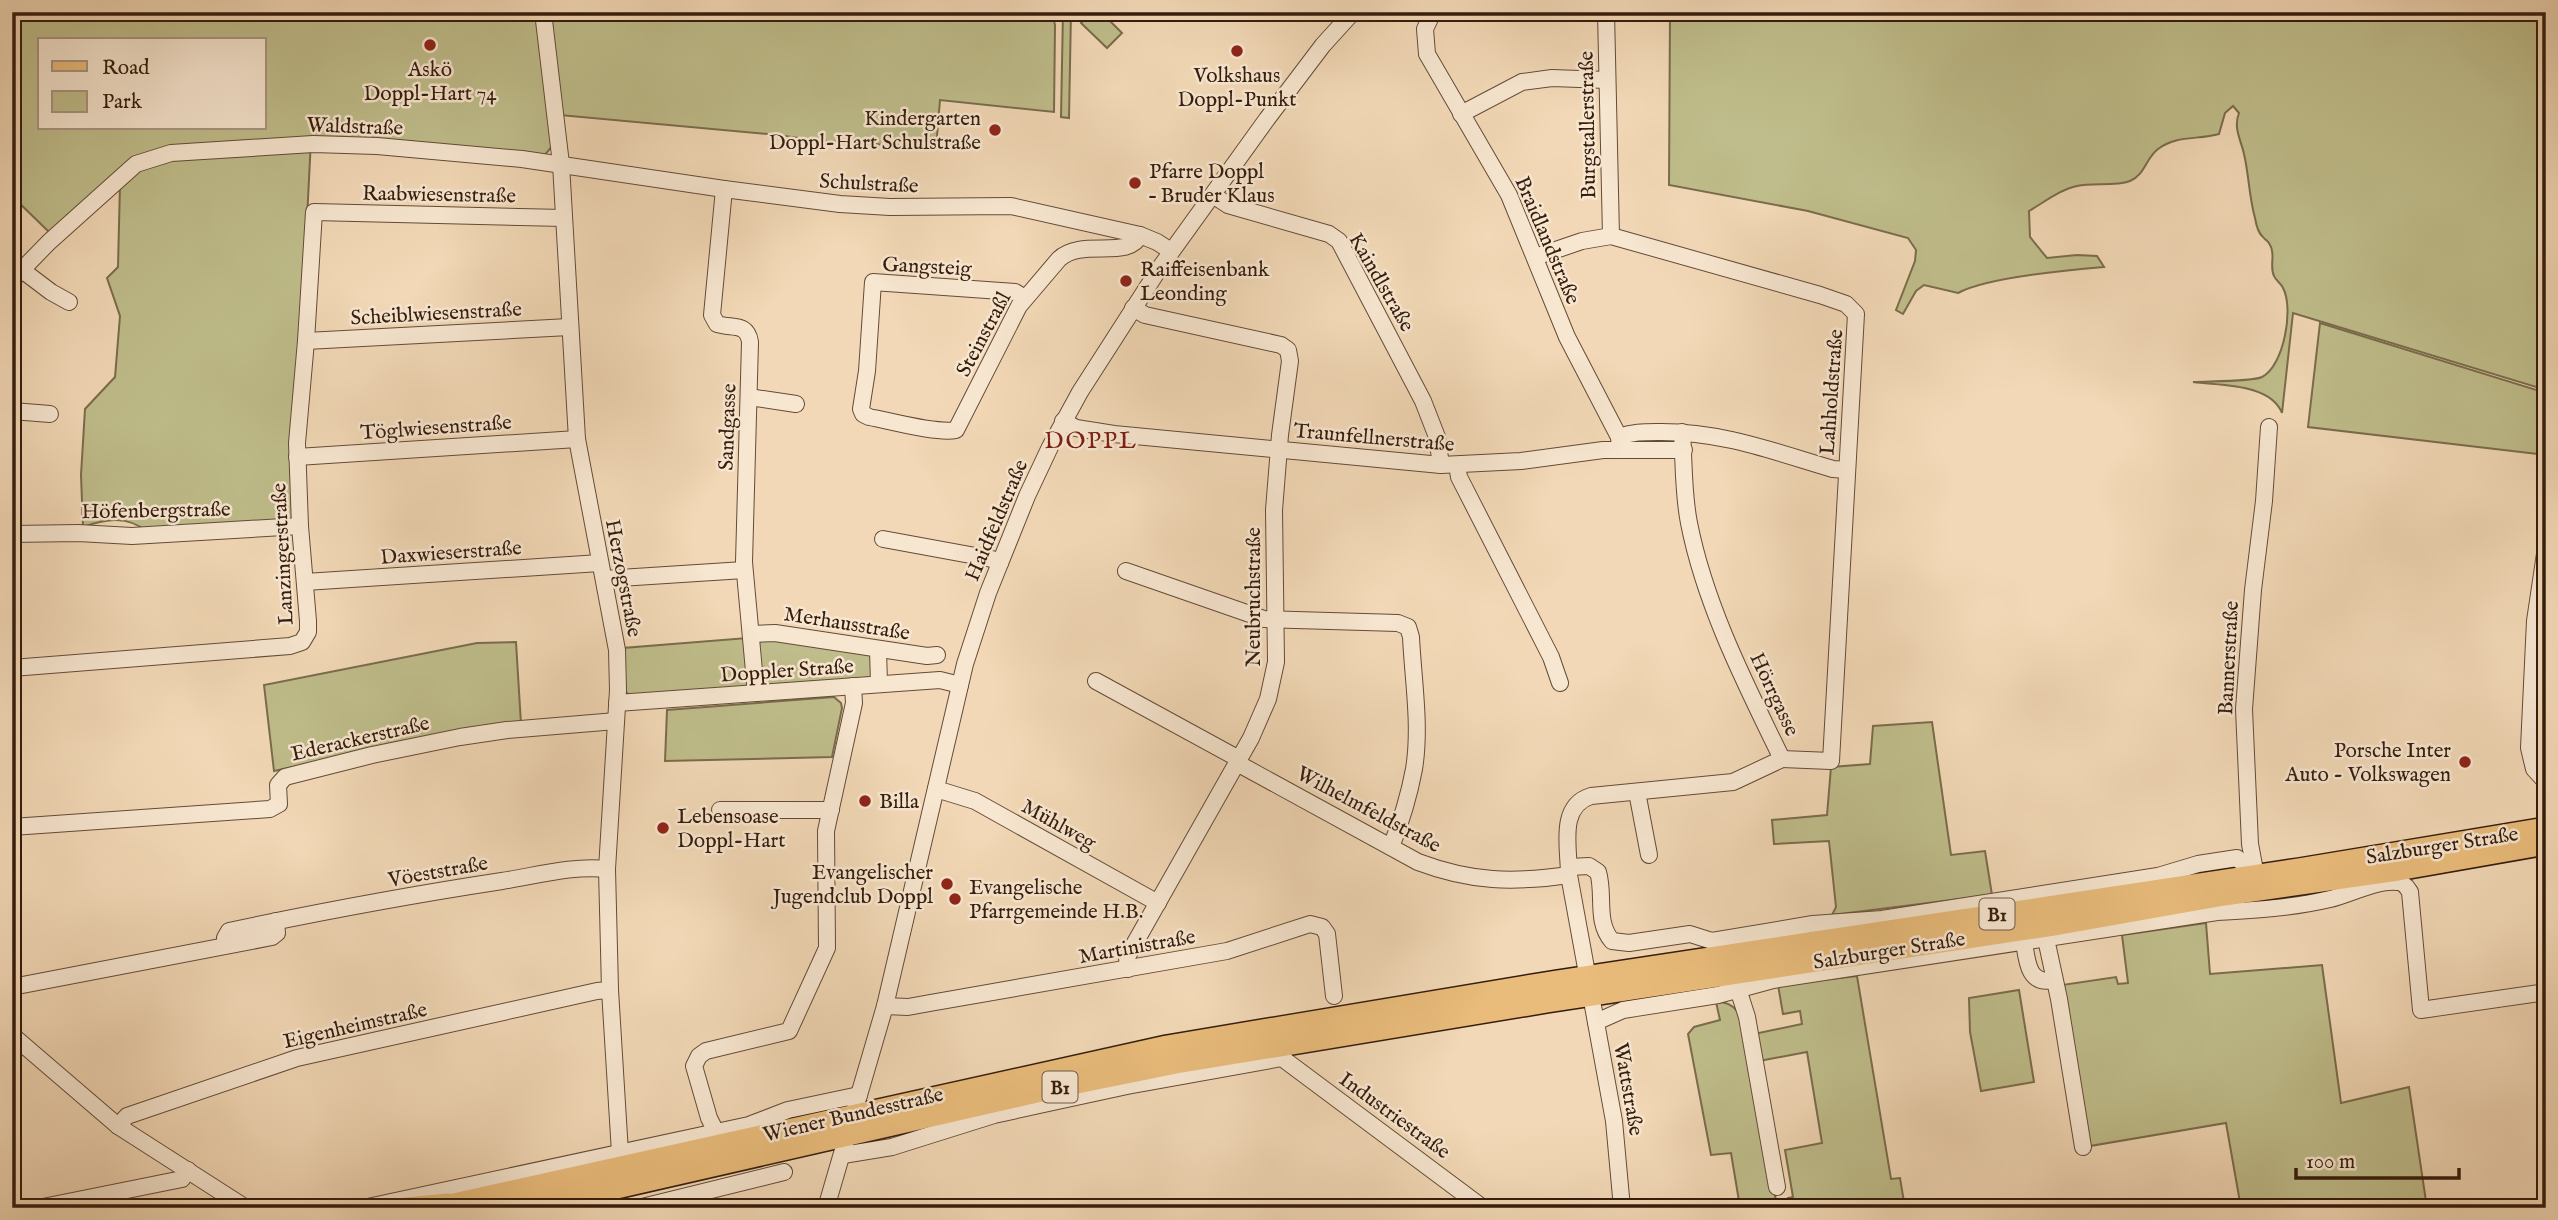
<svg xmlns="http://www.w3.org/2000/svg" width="2558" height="1220" font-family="'IM FELL English',serif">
	<rect width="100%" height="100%" fill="#f2d8b6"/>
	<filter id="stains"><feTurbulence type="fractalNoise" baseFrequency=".00286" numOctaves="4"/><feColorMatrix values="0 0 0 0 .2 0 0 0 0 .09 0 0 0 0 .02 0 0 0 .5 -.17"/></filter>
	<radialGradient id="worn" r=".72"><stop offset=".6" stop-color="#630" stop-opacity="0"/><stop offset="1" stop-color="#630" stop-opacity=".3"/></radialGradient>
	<g fill="#bfbd8b" stroke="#7a6c4c" stroke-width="2" fill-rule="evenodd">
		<path d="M12 12H1052L1055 25 1054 112 940 100 936 148 812 140 778 135 560 115 553 145 544 156 311 139 292 520 148 532C127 515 106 519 83 527L81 475 85 409 115 377 120 316 107 278 118 267 120 184 50 233 12 196ZM40 40H264V128H40Z"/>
		<polygon points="1063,12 1071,12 1069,118 1061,117"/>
		<polygon points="1091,12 1101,12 1122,33 1107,48 1081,23"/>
		<path d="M1670 12H2546V390L2293 313 2282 413C2270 383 2220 386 2193 382 2208 381 2251 382 2262 377 2284 366 2294 308 2283 288 2281 283 2276 281 2274 276 2269 265 2276 255 2270 245 2267 239 2267 242 2263 237 2258 233 2256 224 2255 218 2249 197 2249 175 2244 154 2241 140 2233 128 2239 113L2233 106 2225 113 2219 134C2198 140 2176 135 2158 149 2146 158 2144 176 2130 181 2114 187 2093 182 2077 186 2061 189 2043 203 2029 211L2030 237 2047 258 2077 255 2097 256 2104 267C2068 270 1987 277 1958 293L1924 285 1916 291 1903 314 1896 310 1915 261 1916 250 1908 238 1808 211 1669 185Z"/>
		<polygon points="2320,323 2546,393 2546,455 2308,427"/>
		<polygon points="762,636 871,655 872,680 770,686 762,683 758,639"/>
		<polygon points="747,638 748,684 744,687 630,696 624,690 623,648"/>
		<polygon points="516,642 521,724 372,750 274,771 264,685 477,643"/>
		<polygon points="834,697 841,703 842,708 832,757 665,761 667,710"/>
		<polygon points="1932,722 1951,855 1985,851 1992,895 1832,915 1836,907 1829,841 1774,844 1772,820 1827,815 1831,767 1870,764 1873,726"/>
		<polygon points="2206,923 2210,974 2322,965 2341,1103 2409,1087 2427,1208 2241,1208 2226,1123 2090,1146 2062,985 2116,977 2118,984 2128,983 2122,935"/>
		<polygon points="1857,976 1891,1179 1900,1178 1905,1208 1784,1208 1789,1206 1788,1198 1793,1197 1785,1150 1822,1143 1807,1052 1759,1061 1754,1034 1802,1024 1800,1011 1783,1014 1778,985"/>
		<polygon points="2019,990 2034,1082 1981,1091 1970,1032 1969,998"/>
		<path d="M1716 1002C1736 1001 1741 1016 1746 1032L1776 1201 1740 1207 1731 1153 1711 1155 1688 1034 1694 1027 1720 1020Z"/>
	</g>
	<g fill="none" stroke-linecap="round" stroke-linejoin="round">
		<defs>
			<g id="minor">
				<polyline points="543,12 561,164 577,439 617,650 618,690 607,869 610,990 620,1153"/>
				<polyline points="1433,12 1425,29 1427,54 1509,195 1567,337 1619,437 1620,449"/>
				<polyline points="1606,12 1611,236"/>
				<polyline points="1461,114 1522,82 1552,78 1607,80"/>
				<path d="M724 189 712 315 717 324C732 329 747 322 750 342L744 562 756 693"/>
				<polyline points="1213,195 1228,205 1329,234 1339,241 1423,401 1437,437 1441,465"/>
				<polyline points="1535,257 1582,241 1611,236 1820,295 1846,304 1856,314 1831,761 1782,759"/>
				<polyline points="22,270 51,292 69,302"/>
				<polyline points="12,280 49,242 136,164 171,153 313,144 377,146 522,159 724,189 840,204 890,207 1011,206 1140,235 1157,242 1171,251"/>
				<path d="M1025 298 1015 292 873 282 867 371 861 409 863 414 869 417C891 421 937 434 956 430L1019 306 1059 259C1082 237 1129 261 1140 235"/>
				<polyline points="306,341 569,327"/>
				<polyline points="749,397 796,404"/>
				<polyline points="12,411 50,414"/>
				<polyline points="1063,421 1076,428 1114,434 1441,465 1521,461 1603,450 1684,450"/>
				<path d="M1619 437C1632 432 1643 432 1657 432 1721 431 1772 451 1833 469L1847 470"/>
				<polyline points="297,457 577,439"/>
				<polyline points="1457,465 1459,477 1551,657 1560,683"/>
				<polyline points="12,534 78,533 132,536 300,526"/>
				<polyline points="883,539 992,559 1000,563"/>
				<polyline points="2546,547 2535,621 2529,748 2534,769 2546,782"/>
				<path d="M1126 571 1264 619 1398 623 1408 627 1411 637C1413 680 1421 726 1414 769 1409 796 1401 822 1391 847"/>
				<polyline points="604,579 744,570"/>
				<polyline points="305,582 600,563"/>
				<polyline points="751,634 775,633 927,656 937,655"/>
				<polyline points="878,649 879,684"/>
				<polyline points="12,668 290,646 302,642 308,632 308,621 300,526 297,443 306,341 314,212 564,218"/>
				<polyline points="1096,681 1239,759"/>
				<polyline points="617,703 940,680 960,685"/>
				<path d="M1237 763 1418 862C1471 882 1513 883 1569 875"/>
				<polyline points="936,789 975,801 1158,903"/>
				<polyline points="1637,792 1649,855"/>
				<polyline points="720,810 831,810"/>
				<polyline points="12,827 270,809 279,804 278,785 285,777 372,755 460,737 507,730 616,721"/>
				<path d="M1569 867 1589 866 1598 872C1605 895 1595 921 1612 941L1629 943 1690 934 1712 941 1813 924 1882 919 2158 876 2198 864 2237 858 2256 875"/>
				<polyline points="2256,876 2250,844 2244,709 2253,590 2264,501 2269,427"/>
				<polyline points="2046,939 2059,999 2083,1147"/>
				<path d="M2024 942C2027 961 2028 985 2053 980"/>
				<path d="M227 945 225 938 229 931C319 912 410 895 502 881 535 876 573 865 607 869"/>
				<polyline points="1128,969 1127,957 1251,738 1268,699 1276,662 1274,510 1280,435 1290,361 1288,350 1281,345 1145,315 1133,308"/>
				<polyline points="12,987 272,937 277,933 276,921"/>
				<polyline points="1738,989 1747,1017 1777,1187"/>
				<polyline points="885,1006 908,1007 930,1003 1227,951 1310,924 1322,927 1327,934 1334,996"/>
				<path d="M1596 1022 1623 1010 1718 995 1773 980 2217 912C2255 910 2292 908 2330 899 2348 895 2378 879 2398 882 2403 882 2407 887 2410 892L2421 1010 2546 992"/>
				<polyline points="12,1035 118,1126 246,1208"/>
				<polyline points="118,1126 127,1116 297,1058 597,991 610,990"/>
				<polyline points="716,1132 709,1118 694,1066 699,1056 706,1051 789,1031 827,948 826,831 854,703 853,686"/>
				<polyline points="843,1155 892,1147 994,1115 1053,1102 1127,1086 1282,1058 1483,1208"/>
				<polyline points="38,1208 182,1179 188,1170"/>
				<polyline points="363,1208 749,1125 788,1110 859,1095"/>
				<polyline points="590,1208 604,1208"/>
				<polyline points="638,1208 784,1172"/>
				<polyline points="826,1208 885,1006 965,664 988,593 1027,496 1050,447 1080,392 1159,269 1267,119 1323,45 1353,12"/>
				<path d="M1622 1208 1614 1121 1569 875C1569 848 1558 806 1591 796L1733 782 1782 759C1746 685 1705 605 1689 523 1683 493 1684 462 1682 432"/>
			</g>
			<g id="major">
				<polyline points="406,1208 448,1204"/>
				<polyline points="436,1208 1167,1046 1557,981 2299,869 2546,828"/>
				<polyline points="529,1208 1072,1084 1176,1063 1547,1002 2060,924 2224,895 2398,870 2546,844"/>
			</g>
		</defs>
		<use href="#minor" stroke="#644b37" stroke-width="18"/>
		<use href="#major" stroke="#351c0d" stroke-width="24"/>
		<use href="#minor" stroke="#f7e6d0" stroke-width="16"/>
		<use href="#major" stroke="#e9bc7b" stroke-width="21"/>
	</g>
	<g fill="#8f2418" stroke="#f7e6d0" stroke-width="2.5">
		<circle cx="430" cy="45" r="7"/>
		<circle cx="1237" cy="51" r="7"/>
		<circle cx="995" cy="130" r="7"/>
		<circle cx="1135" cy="183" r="7"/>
		<circle cx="1126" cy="281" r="7"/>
		<circle cx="2465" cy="762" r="7"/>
		<circle cx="865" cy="801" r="7"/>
		<circle cx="663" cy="828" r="7"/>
		<circle cx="947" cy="884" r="7"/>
		<circle cx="955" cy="899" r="7"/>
	</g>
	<g text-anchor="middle" stroke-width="5" stroke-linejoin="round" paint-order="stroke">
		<g fill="#f7e6d0" stroke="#6f5948" stroke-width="2">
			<rect x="1979.5" y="898.5" width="35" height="31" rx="5"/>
			<rect x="1042.5" y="1071.5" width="35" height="31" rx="5"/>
		</g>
		<g font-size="19" font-weight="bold" fill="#351c0d">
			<text x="1997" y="921">B1</text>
			<text x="1060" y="1094">B1</text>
		</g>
		<g font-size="21" fill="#351c0d" stroke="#f7e6d0" text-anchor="start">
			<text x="430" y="76" text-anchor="middle">Askö<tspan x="430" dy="24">Doppl-Hart 74</tspan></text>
			<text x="1237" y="82" text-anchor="middle">Volkshaus<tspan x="1237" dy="24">Doppl-Punkt</tspan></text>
			<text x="981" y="125" text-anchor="end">Kindergarten<tspan x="981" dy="24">Doppl-Hart Schulstraße</tspan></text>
			<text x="1149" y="178">Pfarre Doppl<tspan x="1149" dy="24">– Bruder Klaus</tspan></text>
			<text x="1140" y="276">Raiffeisenbank<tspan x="1140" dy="24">Leonding</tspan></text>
			<text x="2451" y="757" text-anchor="end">Porsche Inter<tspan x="2451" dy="24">Auto - Volkswagen</tspan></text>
			<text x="879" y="808">Billa</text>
			<text x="677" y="823">Lebensoase<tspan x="677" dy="24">Doppl-Hart</tspan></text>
			<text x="933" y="879" text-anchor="end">Evangelischer<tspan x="933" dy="24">Jugendclub Doppl</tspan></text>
			<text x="969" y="894">Evangelische<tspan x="969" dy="24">Pfarrgemeinde H.B.</tspan></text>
		</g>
		<g font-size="21" fill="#351c0d" stroke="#f7e6d0">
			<text transform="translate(1587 125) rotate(-91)" y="7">Burgstallerstraße</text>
			<text transform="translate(355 126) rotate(2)" y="7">Waldstraße</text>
			<text transform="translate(869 183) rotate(3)" y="7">Schulstraße</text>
			<text transform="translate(439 194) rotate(1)" y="7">Raabwiesenstraße</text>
			<text transform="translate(1548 240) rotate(67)" y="7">Braidlandstraße</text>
			<text transform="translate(927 266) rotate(3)" y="7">Gangsteig</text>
			<text transform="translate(1382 282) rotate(60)" y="7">Kaindlstraße</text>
			<text transform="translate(436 313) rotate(-3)" y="7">Scheiblwiesenstraße</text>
			<text transform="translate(983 334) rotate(-62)" y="7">Steinstraßl</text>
			<text transform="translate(1831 392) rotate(-86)" y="7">Lahholdstraße</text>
			<text transform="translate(436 427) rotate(-4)" y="7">Töglwiesenstraße</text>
			<text transform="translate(727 427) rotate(-88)" y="7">Sandgasse</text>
			<text transform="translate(1374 437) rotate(5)" y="7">Traunfellnerstraße</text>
			<text transform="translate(156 510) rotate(-1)" y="7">Höfenbergstraße</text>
			<text transform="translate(996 520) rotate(-67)" y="7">Haidfeldstraße</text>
			<text transform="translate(451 552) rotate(-4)" y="7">Daxwieserstraße</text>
			<text transform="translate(282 554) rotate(-93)" y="7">Lanzingerstraße</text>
			<text transform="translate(624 578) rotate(79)" y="7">Herzogstraße</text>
			<text transform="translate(1253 597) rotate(-90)" y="7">Neubruchstraße</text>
			<text transform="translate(847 623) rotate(9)" y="7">Merhausstraße</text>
			<text transform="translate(2228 658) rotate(-87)" y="7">Bannerstraße</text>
			<text transform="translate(787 670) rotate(-4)" y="7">Doppler Straße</text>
			<text transform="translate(1775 694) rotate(65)" y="7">Hörrgasse</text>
			<text transform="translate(360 738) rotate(-13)" y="7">Ederackerstraße</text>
			<text transform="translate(1369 809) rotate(28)" y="7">Wilhelmfeldstraße</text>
			<text transform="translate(1059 824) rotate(29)" y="7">Mühlweg</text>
			<text transform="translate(2442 845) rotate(-9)" y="7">Salzburger Straße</text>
			<text transform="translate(438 871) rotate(-10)" y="7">Vöeststraße</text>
			<text transform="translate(1137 946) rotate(-10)" y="7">Martinistraße</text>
			<text transform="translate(1889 950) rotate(-9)" y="7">Salzburger Straße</text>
			<text transform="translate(355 1025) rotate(-13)" y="7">Eigenheimstraße</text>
			<text transform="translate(1629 1089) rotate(80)" y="7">Wattstraße</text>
			<text transform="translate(853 1114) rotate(-13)" y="7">Wiener Bundesstraße</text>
			<text transform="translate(1395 1115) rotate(36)" y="7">Industriestraße</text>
		</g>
		<g font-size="24" letter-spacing="2" fill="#7a1f14" stroke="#f7e6d0">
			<text x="1091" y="448">DOPPL</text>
		</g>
	</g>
	<rect width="2558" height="1220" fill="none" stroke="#f2d8b6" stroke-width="42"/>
	<rect x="14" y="14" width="2530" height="1192" fill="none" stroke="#351c0d" stroke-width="3.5"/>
	<rect x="21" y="21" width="2516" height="1178" fill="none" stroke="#351c0d" stroke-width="2"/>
	<rect x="38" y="38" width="228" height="91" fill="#f7e6d0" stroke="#a99582" stroke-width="2"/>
	<rect x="52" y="61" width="35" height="10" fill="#e9bc7b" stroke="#a99582" stroke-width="2"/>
	<text x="102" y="74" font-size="21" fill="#351c0d">Road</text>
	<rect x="52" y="91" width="35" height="21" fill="#bfbd8b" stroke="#a99582" stroke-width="2"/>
	<text x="102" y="108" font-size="21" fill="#351c0d">Park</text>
	<path d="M2296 1168v10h163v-10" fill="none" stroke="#351c0d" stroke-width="3.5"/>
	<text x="2306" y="1168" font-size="21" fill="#351c0d" stroke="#f7e6d0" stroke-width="5" paint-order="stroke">100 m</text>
	<rect width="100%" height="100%" filter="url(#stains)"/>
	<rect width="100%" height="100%" fill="url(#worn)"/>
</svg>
